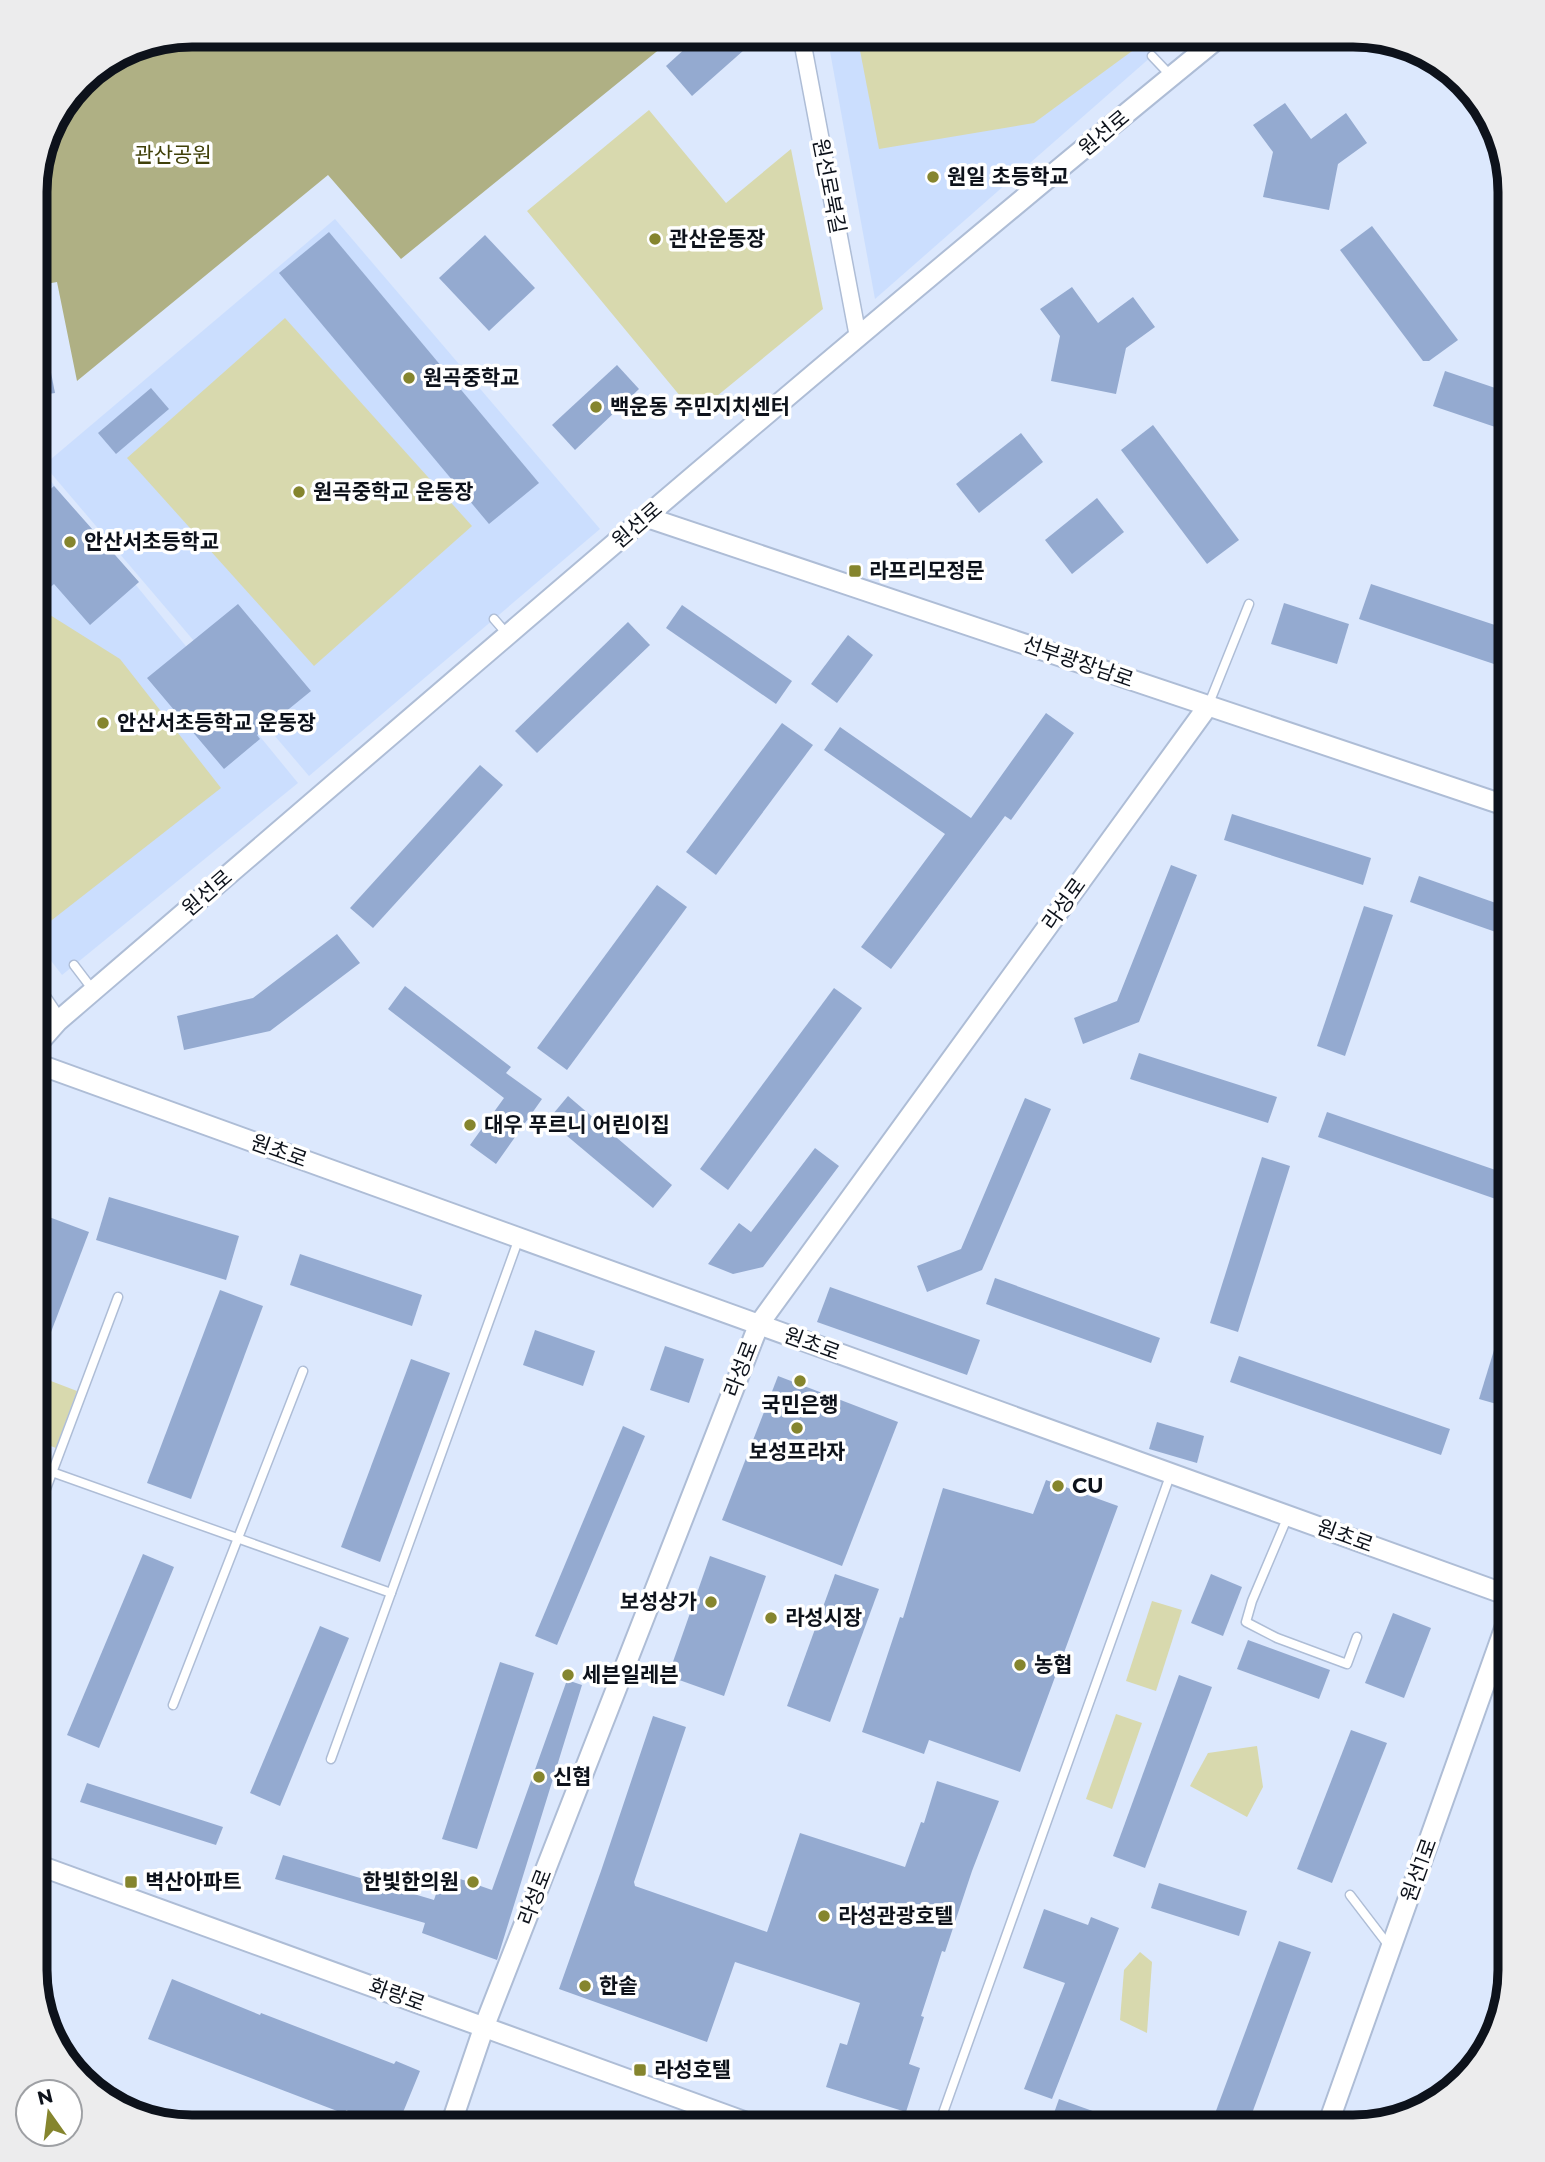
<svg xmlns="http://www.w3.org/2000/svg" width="1545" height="2162" font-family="Montserrat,'Noto Sans KR',sans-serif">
	<rect width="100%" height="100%" fill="#dce8fd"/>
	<g fill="#cbdefe">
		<polygon points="827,35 1176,35 875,299"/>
		<polygon points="335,219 600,529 309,776 44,465"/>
		<polygon points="45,474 298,783 62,975 35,940 35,482"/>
	</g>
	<g fill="#d8d9ae">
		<polygon points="857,35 1154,35 1034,123 879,149"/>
		<polygon points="649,110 726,203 791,149 823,309 695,414 527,211"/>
		<polygon points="285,318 472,526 314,666 127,458"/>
		<polygon points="50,615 120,659 221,788 43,927 35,917 35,627"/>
		<polygon points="43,1378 77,1391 56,1448 35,1440 35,1399"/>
		<polygon points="1152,1601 1182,1610 1156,1691 1126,1681"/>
		<polygon points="1116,1714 1142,1723 1112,1809 1086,1799"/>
		<polygon points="1257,1746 1263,1787 1247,1817 1190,1786 1208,1753"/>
		<polygon points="1140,1952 1152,1962 1147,2033 1120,2020 1124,1970"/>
	</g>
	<polygon fill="#afb084" points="192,35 677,35 401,259 328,175 77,381 57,282 35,286 35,182 51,122 88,74 132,47"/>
	<g fill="#94aad0">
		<polygon points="700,35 761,35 692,96 666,66"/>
		<polygon points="1285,103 1311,139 1346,113 1367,143 1338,164 1329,210 1263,197 1273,152 1253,125"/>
		<polygon points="1372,226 1458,340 1429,361 1423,361 1340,250"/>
		<polygon points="329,232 539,483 489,524 279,273"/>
		<polygon points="485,235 535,288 489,331 439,278"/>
		<polygon points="1072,287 1098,323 1133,297 1155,327 1126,348 1116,394 1051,381 1060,336 1040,309"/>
		<polygon points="35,332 43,332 55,393 35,396"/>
		<polygon points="617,365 639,389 575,450 552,425"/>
		<polygon points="1445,371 1510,393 1510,432 1433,406"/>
		<polygon points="151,388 169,409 116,454 98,433"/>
		<polygon points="1153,425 1239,540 1207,564 1121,450"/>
		<polygon points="1021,433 1043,462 979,513 956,484"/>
		<polygon points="54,486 139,582 90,625 54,584 35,601 35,503"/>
		<polygon points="1097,498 1124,532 1072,574 1045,540"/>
		<polygon points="1371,584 1510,630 1510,646 1503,667 1359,619"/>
		<polygon points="1284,603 1349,624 1337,664 1271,644"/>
		<polygon points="238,604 311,691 257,735 260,739 224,769 147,678"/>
		<polygon points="682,605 792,681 776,704 666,628"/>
		<polygon points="628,622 650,645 537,753 515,731"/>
		<polygon points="848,635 873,655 837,703 811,684"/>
		<polygon points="1046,713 1074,733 1011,820 1005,816 891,969 861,947 945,834 824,750 840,727 971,818"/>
		<polygon points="782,723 813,745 716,875 686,852"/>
		<polygon points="480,765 503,785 373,928 350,908"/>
		<polygon points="1232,814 1371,858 1363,885 1224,840"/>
		<polygon points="1171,865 1197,875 1139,1022 1083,1044 1074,1018 1117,1001"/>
		<polygon points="1419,876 1510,908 1510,937 1410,902"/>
		<polygon points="657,885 687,907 567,1070 537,1048"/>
		<polygon points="1364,906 1393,915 1345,1056 1317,1046"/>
		<polygon points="337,934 360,963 270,1031 184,1050 177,1016 253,998"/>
		<polygon points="405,986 511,1067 506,1073 542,1099 496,1164 470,1145 504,1098 388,1009"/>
		<polygon points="834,988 862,1008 728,1190 700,1169"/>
		<polygon points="1139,1053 1277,1097 1268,1123 1130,1079"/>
		<polygon points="568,1096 672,1185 653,1208 548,1120"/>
		<polygon points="1025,1098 1051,1109 982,1270 927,1292 917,1266 961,1249"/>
		<polygon points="1327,1112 1510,1175 1510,1204 1318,1137"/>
		<polygon points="815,1148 839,1166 763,1267 733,1274 708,1264 739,1223 751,1232"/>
		<polygon points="1262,1157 1290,1166 1238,1332 1210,1323"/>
		<polygon points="109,1197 239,1236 226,1280 96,1240"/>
		<polygon points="49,1217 89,1232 37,1369 35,1254"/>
		<polygon points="300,1254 422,1295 412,1326 290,1285"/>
		<polygon points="995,1278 1160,1338 1151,1363 986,1304"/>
		<polygon points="830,1287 980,1340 967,1375 817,1322"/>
		<polygon points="220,1290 263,1306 191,1499 147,1483"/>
		<polygon points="1506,1311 1510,1312 1510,1397 1507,1407 1479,1399"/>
		<polygon points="535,1330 595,1351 583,1386 523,1365"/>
		<polygon points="665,1346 704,1359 689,1403 650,1390"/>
		<polygon points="1239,1356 1450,1429 1441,1455 1230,1382"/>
		<polygon points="411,1359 450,1373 380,1562 341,1547"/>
		<polygon points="778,1376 898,1422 842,1566 722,1520"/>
		<polygon points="1157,1422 1204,1436 1197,1463 1149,1449"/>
		<polygon points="623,1426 645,1436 557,1645 535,1636"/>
		<polygon points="1046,1480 1118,1506 1020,1772 929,1740 924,1754 862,1732 900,1617 903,1618 943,1488 1033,1514"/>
		<polygon points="143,1554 174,1567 99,1748 67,1735"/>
		<polygon points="710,1556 766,1576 724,1696 668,1676"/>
		<polygon points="835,1574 879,1589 830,1722 787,1706"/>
		<polygon points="1211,1574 1242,1587 1223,1636 1191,1623"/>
		<polygon points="1393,1613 1431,1628 1404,1698 1365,1683"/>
		<polygon points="320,1626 349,1638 280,1806 250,1793"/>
		<polygon points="1248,1640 1330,1670 1319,1699 1237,1669"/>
		<polygon points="500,1662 534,1673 477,1849 442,1839"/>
		<polygon points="1179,1675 1212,1687 1145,1868 1113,1856"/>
		<polygon points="567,1680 582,1685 497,1960 422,1933 425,1923 275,1879 283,1855 434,1900 443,1873 492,1890"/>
		<polygon points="653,1716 686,1727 634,1882 635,1886 767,1932 800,1833 905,1867 921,1822 924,1823 937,1781 999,1801 972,1871 945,1952 942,1951 921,2016 924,2017 909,2064 920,2068 906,2112 826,2087 840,2043 847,2045 860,2003 735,1962 707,2042 559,1989 601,1871"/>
		<polygon points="1351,1730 1387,1743 1332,1883 1297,1869"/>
		<polygon points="87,1783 223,1827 216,1845 80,1802"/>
		<polygon points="1159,1883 1247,1911 1239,1936 1151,1908"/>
		<polygon points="1044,1909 1088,1925 1091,1917 1119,1928 1052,2099 1024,2089 1065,1983 1023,1968"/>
		<polygon points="1279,1941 1311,1952 1247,2127 1210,2127"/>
		<polygon points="172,1979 260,2015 261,2013 394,2064 396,2061 420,2071 397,2127 385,2127 346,2110 345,2114 148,2039"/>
		<polygon points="1059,2099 1132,2125 1132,2127 1049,2127"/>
	</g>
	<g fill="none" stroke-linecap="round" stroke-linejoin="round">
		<defs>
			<g id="service">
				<polyline points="1152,56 1172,77"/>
				<polyline points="494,619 508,635"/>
				<polyline points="1208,706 1249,604"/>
				<polyline points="74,965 93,990"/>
				<polyline points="35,1466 391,1593 519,1238"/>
				<polyline points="1288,1516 1252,1601 1246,1622 1277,1638 1347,1664 1357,1637"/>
				<polyline points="35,1518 118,1297"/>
				<polyline points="173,1705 303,1371"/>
				<polyline points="331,1759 391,1593"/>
				<polyline points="1350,1895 1389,1946"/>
				<polyline points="938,2127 1171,1473"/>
			</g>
			<g id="minor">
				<polyline points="801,35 858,337"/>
				<polyline points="35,426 37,425"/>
				<polyline points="35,987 58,1021"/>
			</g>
			<g id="tertiary">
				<polyline points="646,517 1510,807"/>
				<path d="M35 1047 58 1021C444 690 828 356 1222 35"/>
				<polyline points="35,1063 1510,1596"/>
				<polyline points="35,1864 759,2127"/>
				<polyline points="450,2127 484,2027 759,1324 1208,706"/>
				<polyline points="1327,2127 1510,1613"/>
			</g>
		</defs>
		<use href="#service" stroke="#aebdd6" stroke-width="11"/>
		<use href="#minor" stroke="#aebdd6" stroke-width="19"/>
		<use href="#tertiary" stroke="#aebdd6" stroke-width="23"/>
		<use href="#service" stroke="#fff" stroke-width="8"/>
		<use href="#minor" stroke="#fff" stroke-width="16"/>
		<use href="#tertiary" stroke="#fff" stroke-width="19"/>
	</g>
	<g fill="#85852e" stroke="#fff" stroke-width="2.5">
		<circle cx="933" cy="177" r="7"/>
		<circle cx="655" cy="239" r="7"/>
		<circle cx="409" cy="378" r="7"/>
		<circle cx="596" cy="407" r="7"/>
		<circle cx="299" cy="492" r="7"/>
		<circle cx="70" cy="542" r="7"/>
		<rect x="848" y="564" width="14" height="14" rx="3.5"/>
		<circle cx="103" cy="723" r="7"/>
		<circle cx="470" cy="1125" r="7"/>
		<circle cx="800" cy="1381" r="7"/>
		<circle cx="797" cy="1428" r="7"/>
		<circle cx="1058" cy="1486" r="7"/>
		<circle cx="711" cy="1602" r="7"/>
		<circle cx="771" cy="1618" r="7"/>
		<circle cx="1020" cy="1665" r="7"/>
		<circle cx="568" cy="1675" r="7"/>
		<circle cx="539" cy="1777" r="7"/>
		<rect x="124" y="1875" width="14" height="14" rx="3.5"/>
		<circle cx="473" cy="1882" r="7"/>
		<circle cx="824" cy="1916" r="7"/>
		<circle cx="585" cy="1986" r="7"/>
		<rect x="633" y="2063" width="14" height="14" rx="3.5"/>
	</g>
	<g text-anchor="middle" stroke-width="7" stroke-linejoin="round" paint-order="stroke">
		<g font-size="21" fill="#0d121b" stroke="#fff">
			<text transform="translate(1104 133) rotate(-40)" y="7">원선로</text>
			<text transform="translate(829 186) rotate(79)" y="7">원선로북길</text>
			<text transform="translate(637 525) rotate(-41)" y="7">원선로</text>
			<text transform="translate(1078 662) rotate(19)" y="7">선부광장남로</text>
			<text transform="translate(207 893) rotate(-41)" y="7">원선로</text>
			<text transform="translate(1064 904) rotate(-54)" y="7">라성로</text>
			<text transform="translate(279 1151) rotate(20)" y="7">원초로</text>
			<text transform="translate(812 1344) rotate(20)" y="7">원초로</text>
			<text transform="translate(741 1369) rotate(-69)" y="7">라성로</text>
			<text transform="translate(1345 1536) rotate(20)" y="7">원초로</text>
			<text transform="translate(1419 1870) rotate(-70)" y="7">원선1로</text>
			<text transform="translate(535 1897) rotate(-69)" y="7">라성로</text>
			<text transform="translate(397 1995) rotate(20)" y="7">화랑로</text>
		</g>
		<g font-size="21" fill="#404009" stroke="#fff">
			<text x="173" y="162">관산공원</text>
		</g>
		<g font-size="21" font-weight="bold" fill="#0d121b" stroke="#fff" text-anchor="start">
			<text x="947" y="184">원일 초등학교</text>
			<text x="669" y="246">관산운동장</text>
			<text x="423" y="385">원곡중학교</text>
			<text x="610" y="414">백운동 주민지치센터</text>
			<text x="313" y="499">원곡중학교 운동장</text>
			<text x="84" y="549">안산서초등학교</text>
			<text x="869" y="578">라프리모정문</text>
			<text x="117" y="730">안산서초등학교 운동장</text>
			<text x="484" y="1132">대우 푸르니 어린이집</text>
			<text x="800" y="1412" text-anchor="middle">국민은행</text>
			<text x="797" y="1459" text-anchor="middle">보성프라자</text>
			<text x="1072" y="1493">CU</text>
			<text x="697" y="1609" text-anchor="end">보성상가</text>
			<text x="785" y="1625">라성시장</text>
			<text x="1034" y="1672">농협</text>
			<text x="582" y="1682">세븐일레븐</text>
			<text x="553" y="1784">신협</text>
			<text x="145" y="1889">벽산아파트</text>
			<text x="459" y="1889" text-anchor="end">한빛한의원</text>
			<text x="838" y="1923">라성관광호텔</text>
			<text x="599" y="1993">한솥</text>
			<text x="654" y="2077">라성호텔</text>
		</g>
	</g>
	<path d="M0 0H1545V2162H0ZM192 47H1353A145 145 0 0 1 1498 192V1970A145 145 0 0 1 1353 2115H192A145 145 0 0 1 47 1970V192A145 145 0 0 1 192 47Z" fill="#ececed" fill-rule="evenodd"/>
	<path fill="none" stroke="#0d121b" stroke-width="9" d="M192 47H1353A145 145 0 0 1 1498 192V1970A145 145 0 0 1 1353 2115H192A145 145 0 0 1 47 1970V192A145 145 0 0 1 192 47Z"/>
	<g transform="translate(49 2113) rotate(346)"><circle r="33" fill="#ffffff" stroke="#9ea0a4" stroke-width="2"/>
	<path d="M0-5L12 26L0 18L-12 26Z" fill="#85852e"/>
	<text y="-10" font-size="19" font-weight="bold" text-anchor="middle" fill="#0d121b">N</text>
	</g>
</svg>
